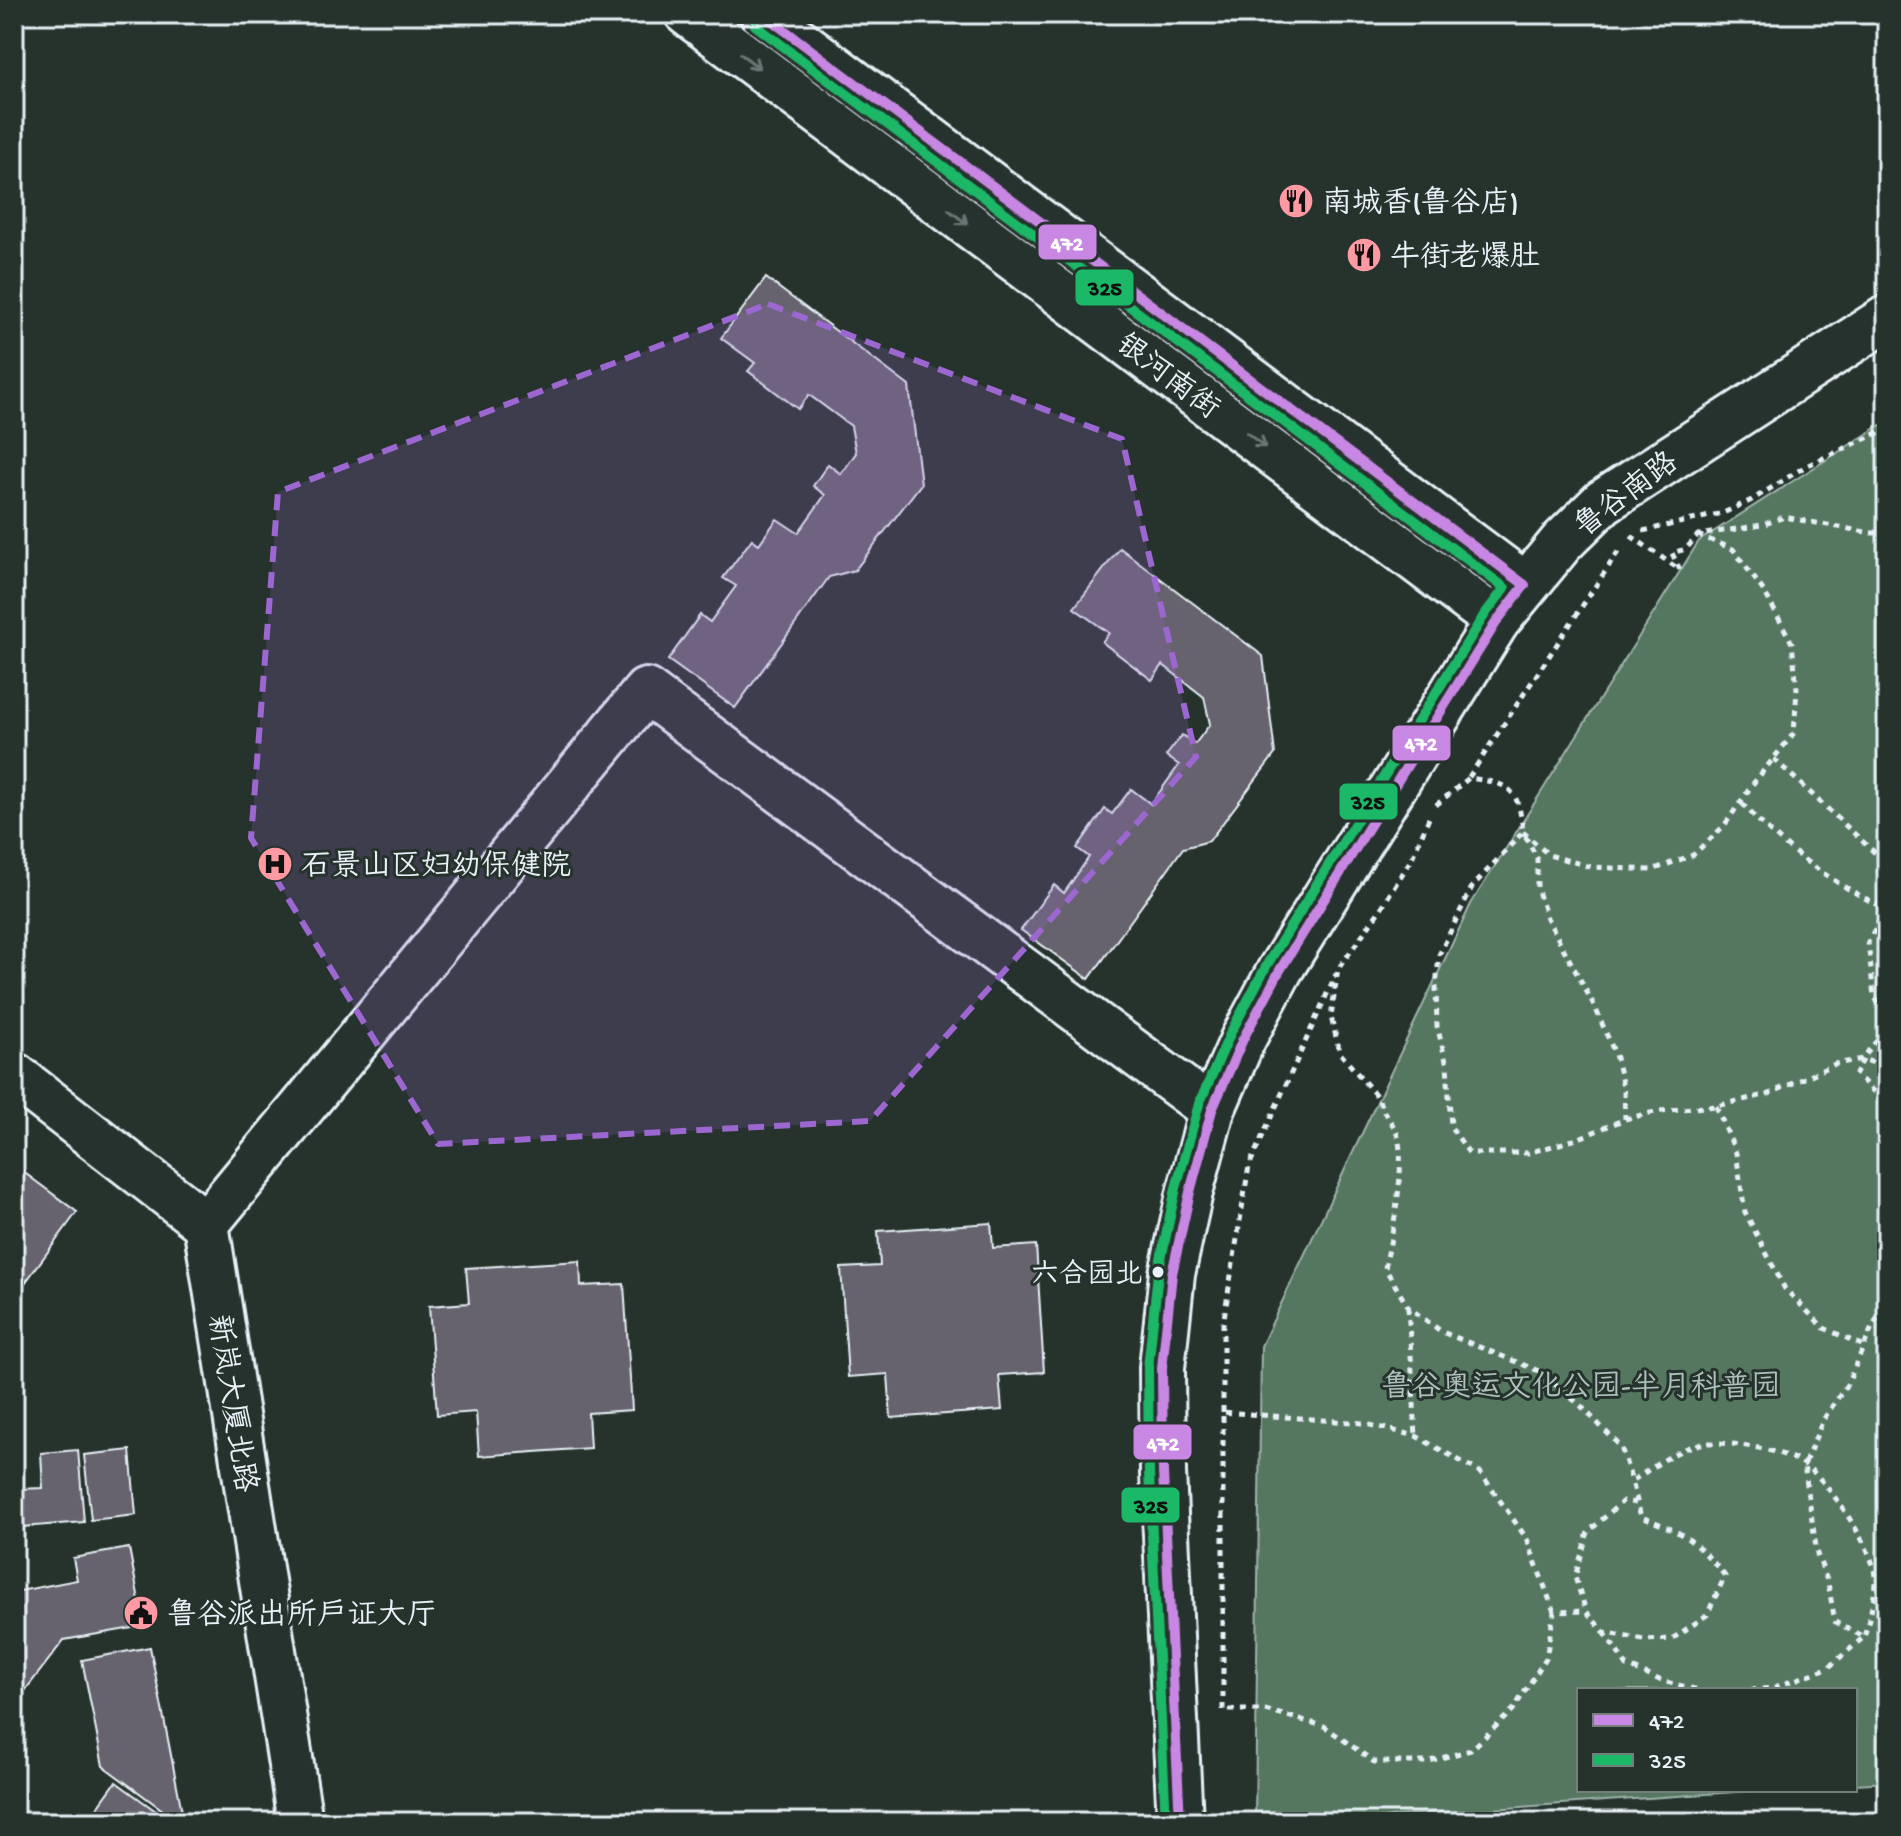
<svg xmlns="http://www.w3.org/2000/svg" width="1901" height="1836" font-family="'Gochi Hand','LXGW WenKai TC',sans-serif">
	<rect width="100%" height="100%" fill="#26332d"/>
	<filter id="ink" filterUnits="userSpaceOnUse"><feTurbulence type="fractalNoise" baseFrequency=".0125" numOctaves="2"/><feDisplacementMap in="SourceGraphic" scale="16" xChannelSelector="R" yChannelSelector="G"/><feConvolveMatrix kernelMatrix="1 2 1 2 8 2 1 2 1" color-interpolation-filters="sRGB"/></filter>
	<g filter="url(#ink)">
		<polygon fill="#55765f" stroke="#9eb4ac" stroke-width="2" points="1887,421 1887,1782 1855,1784 1855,1690 1579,1690 1579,1790 1764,1790 1405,1815 1354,1822 1255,1822 1261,1346 1471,904 1699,541"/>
		<g fill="#66626e" stroke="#e8f1f8" stroke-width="2">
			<polygon points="766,278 909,386 921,484 855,570 829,577 735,708 668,660 700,615 710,622 736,586 723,578 752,539 759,544 777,519 798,533 825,495 813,486 828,464 841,474 856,453 851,426 809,395 798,409 748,371 755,363 721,338"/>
			<polygon points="1120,548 1263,656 1275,754 1209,841 1183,848 1089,979 1021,930 1054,885 1064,893 1089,857 1077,848 1105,809 1112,814 1131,789 1151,804 1179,765 1166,756 1182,735 1195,744 1210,724 1204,697 1163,665 1152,680 1102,642 1109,633 1074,608"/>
			<polygon points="14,1165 77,1212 14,1298"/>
			<polygon points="991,1223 993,1248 1036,1245 1044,1372 999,1375 1002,1410 891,1418 888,1374 848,1377 841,1268 880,1266 878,1231"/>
			<polygon points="580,1261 581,1286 624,1284 632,1410 588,1413 590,1448 479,1456 476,1412 437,1415 429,1306 469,1303 466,1268"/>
			<polygon points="78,1450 84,1522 23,1527 19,1489 43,1488 41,1453"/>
			<polygon points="130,1450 136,1515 91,1520 84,1455"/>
			<polygon points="129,1548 144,1626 64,1640 14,1705 14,1592 77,1580 73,1558"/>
			<polygon points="150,1647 184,1822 179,1822 103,1766 82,1660"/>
			<polygon points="116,1782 171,1822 87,1822"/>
		</g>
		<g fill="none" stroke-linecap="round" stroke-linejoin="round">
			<defs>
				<g id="tertiary">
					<polyline points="14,1075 206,1224 300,1822"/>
					<polyline points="206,1224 646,691 1212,1110"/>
					<polyline points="1180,1822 1163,1472 1162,1368 1172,1274 1190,1192 1212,1110 1243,1039 1280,970 1497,621 1562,542 1603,502 1887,318"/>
				</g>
				<g id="secondary">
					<polyline points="688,14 1497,621"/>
					<polyline points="763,14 1525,585"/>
				</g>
			</defs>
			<use href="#tertiary" stroke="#e8f1f8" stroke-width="50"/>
			<use href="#secondary" stroke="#e8f1f8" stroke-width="50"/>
			<g stroke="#e8f1f8" stroke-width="5" stroke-dasharray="6 6" stroke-linecap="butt">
				<polyline points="1643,531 1723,513 1752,500 1806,466 1887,429"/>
				<polyline points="1631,536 1680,570 1672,553 1686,549 1698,535 1762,525 1784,517 1871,533 1887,532"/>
				<polyline points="1774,759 1887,864"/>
				<polyline points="1469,777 1618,552"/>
				<path d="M1742 803C1783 849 1831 882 1886 909"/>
				<path d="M1436 805 1469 778C1512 784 1518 788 1523 832L1472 887 1439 955 1436 987 1437 1026 1447 1065 1451 1127 1469 1153H1528L1577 1139 1625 1119 1659 1111 1716 1106 1769 1094 1835 1064 1863 1059 1887 1068"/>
				<path d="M1429 818 1412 858 1380 910 1338 969 1331 1017 1340 1053 1379 1099C1381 1113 1395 1123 1398 1137 1406 1171 1392 1233 1385 1268L1408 1307 1442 1332 1539 1371 1581 1406 1621 1447 1632 1481"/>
				<polyline points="1523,832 1549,855 1591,867 1652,870 1693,855 1724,826 1752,785 1794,733 1797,689 1792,643 1765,593 1733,549 1698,535"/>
				<polyline points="1525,836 1537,858 1537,888 1547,918 1595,1007 1615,1054 1624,1091 1625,1119"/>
				<polyline points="1886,908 1868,942 1874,997 1887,1013"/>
				<path d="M1887 1033C1872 1042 1863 1058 1856 1074L1887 1105"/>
				<polyline points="1716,1106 1736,1153 1745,1212 1785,1289 1824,1328 1864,1346"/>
				<polyline points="1408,1307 1416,1436"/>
				<polyline points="1223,1412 1223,1324 1249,1166 1336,974"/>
				<path d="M1636 1503 1623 1501 1588 1532 1575 1577 1586 1611 1604 1632 1643 1640 1672 1639 1707 1615 1725 1576C1696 1541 1684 1532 1641 1517L1632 1481C1654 1467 1681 1445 1708 1443 1734 1442 1782 1450 1804 1464 1827 1480 1865 1538 1873 1565 1879 1585 1870 1617 1864 1637L1835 1622 1828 1583 1817 1554 1804 1465 1823 1420 1848 1383 1873 1325 1887 1302"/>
				<polyline points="1554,1612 1527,1539 1480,1472 1416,1436 1362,1423 1223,1412 1223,1710 1265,1710 1324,1726 1374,1762 1426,1762 1471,1750 1513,1710 1546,1658 1554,1612 1586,1611"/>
				<polyline points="1604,1632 1627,1666 1662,1681 1699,1690"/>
				<polyline points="1750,1690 1772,1688 1828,1668 1864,1637"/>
			</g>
			<use href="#tertiary" stroke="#26332d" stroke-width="44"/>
			<use href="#secondary" stroke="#26332d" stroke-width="44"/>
			<defs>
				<polyline id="bus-1" points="763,14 1525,585 1497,621 1280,970 1243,1039 1212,1110 1190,1192 1172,1274 1162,1368 1163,1472 1180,1822"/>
				<polyline id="bus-2" points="755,25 1505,588 1485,614 1268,963 1231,1032 1199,1104 1176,1188 1158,1273 1148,1368 1149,1473 1166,1822"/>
			</defs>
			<use href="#bus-1" stroke="#26332d" stroke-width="16"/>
			<use href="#bus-2" stroke="#26332d" stroke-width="16"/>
			<use href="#bus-1" stroke="#c787e3" stroke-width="10"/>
			<use href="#bus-2" stroke="#1ab867" stroke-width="10"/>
		</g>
		<defs><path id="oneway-shaft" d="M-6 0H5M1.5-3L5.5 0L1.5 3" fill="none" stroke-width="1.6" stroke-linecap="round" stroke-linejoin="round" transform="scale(2)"/></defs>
		<g stroke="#6a7674">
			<use href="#oneway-shaft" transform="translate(750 61) rotate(37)"/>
			<use href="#oneway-shaft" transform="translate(958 217) rotate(37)"/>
			<use href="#oneway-shaft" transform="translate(1256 440) rotate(37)"/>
		</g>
	</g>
	<path fill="#9c67d0" fill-opacity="0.2" stroke="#9c67d0" stroke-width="6" stroke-dasharray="16 10" stroke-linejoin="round" d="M768 304 1122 439 1196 757 870 1121 438 1144 251 838 278 492Z"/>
	<defs>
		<symbol id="restaurant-disc" viewBox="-11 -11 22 22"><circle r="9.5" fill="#ff9aa2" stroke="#26332d"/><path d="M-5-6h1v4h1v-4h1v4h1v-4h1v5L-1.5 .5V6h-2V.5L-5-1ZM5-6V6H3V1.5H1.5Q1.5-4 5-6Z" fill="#111"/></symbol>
		<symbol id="hospital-disc" viewBox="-11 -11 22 22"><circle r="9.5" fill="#ff9aa2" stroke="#26332d"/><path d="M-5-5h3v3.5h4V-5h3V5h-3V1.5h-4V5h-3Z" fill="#111"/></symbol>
		<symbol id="civic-disc" viewBox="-11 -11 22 22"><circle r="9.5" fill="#ff9aa2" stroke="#26332d"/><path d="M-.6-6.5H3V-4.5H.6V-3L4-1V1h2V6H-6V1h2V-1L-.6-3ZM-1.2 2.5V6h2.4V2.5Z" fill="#111"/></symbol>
	</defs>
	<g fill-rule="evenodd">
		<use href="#restaurant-disc" x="1276" y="181" width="40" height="40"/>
		<use href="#restaurant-disc" x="1344" y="235" width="40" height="40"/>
		<use href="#hospital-disc" x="255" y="844" width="40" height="40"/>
		<use href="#civic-disc" x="121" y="1593" width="40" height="40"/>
	</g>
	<circle fill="#e8f1f8" stroke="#26332d" stroke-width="3" cx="1158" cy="1272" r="7"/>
	<g text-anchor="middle" stroke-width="6" stroke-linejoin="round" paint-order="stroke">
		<g font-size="28" fill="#e8f1f8" stroke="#26332d" text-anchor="end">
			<text x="1143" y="1282">六合园北</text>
		</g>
		<g font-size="30" fill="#e8f1f8" stroke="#26332d" text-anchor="start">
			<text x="1322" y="211">南城香(鲁谷店)</text>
			<text x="1390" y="265">牛街老爆肚</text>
			<text x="301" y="874">石景山区妇幼保健院</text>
			<text x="167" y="1623">鲁谷派出所户证大厅</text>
		</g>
		<g font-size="30" fill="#e8f1f8" stroke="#26332d">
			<text transform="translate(1169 375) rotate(37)" y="10">银河南街</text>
			<text transform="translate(1625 493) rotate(-37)" y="10">鲁谷南路</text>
			<text transform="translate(234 1403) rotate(81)" y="10">新岚大厦北路</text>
		</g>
		<g font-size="30" fill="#adc0bb" stroke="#26332d">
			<text x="1581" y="1395">鲁谷奥运文化公园-半月科普园</text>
		</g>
	</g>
	<g stroke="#26332d" stroke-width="3">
		<rect x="1037" y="223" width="61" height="38" rx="8" fill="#c787e3"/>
		<rect x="1074" y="268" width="61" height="39" rx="8" fill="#1ab867"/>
		<rect x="1391" y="724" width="61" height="38" rx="8" fill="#c787e3"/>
		<rect x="1338" y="782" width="61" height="39" rx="8" fill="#1ab867"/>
		<rect x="1132" y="1423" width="61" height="38" rx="8" fill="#c787e3"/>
		<rect x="1120" y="1486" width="61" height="38" rx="8" fill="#1ab867"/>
	</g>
	<g font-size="22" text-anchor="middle" font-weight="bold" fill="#fff">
		<text x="1067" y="250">472</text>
		<text x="1421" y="750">472</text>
		<text x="1163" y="1450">472</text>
	</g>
	<g font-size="22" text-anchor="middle" font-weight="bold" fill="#111">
		<text x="1105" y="295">325</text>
		<text x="1368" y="809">325</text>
		<text x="1151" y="1513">325</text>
	</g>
	<rect width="1901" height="1836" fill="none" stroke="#26332d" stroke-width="48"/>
	<rect x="24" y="24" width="1853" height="1788" fill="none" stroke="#e8f1f8" stroke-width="3" filter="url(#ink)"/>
	<rect x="1577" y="1688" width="280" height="104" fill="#26332d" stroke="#747f7e" stroke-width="2"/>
	<rect x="1593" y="1714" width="40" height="12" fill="#c787e3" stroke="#747f7e" stroke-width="2"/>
	<text x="1649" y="1728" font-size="24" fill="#e8f1f8">472</text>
	<rect x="1593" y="1754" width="40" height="12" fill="#1ab867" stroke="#747f7e" stroke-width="2"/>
	<text x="1649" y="1768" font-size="24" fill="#e8f1f8">325</text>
</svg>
